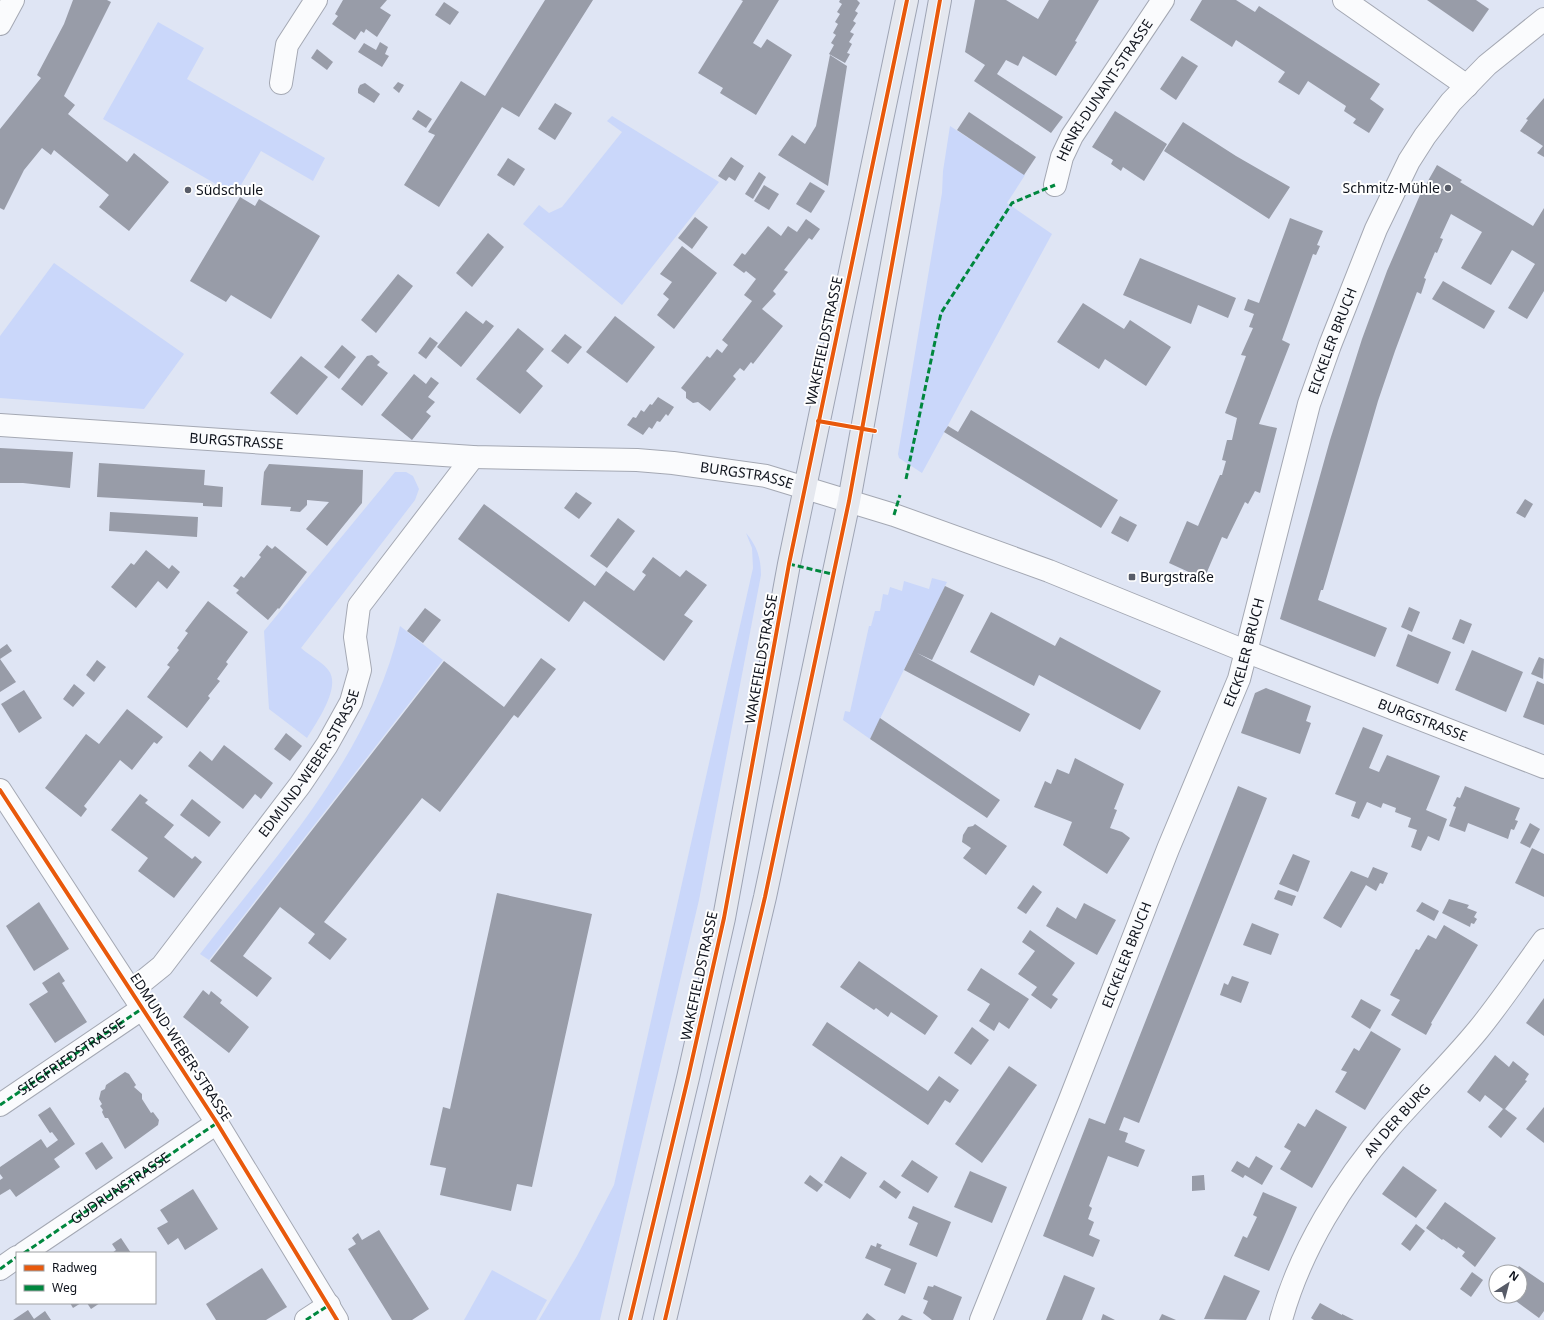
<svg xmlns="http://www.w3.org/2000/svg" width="1544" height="1320" font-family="'Noto Sans',sans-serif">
	<rect width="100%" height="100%" fill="#dfe5f4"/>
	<g fill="#cad7fa">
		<polygon points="158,22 204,48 187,79 325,158 313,181 261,151 235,195 103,119"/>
		<polygon points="612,116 719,182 622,305 523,224 539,205 549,213 562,207 622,132 607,121"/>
		<polygon points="950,126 1025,175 1007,203 1052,234 922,473 899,458 898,454 942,193 943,171"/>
		<polygon points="54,263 184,354 144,409 0,398 0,336"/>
		<path d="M395 472H406L413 476 419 489 415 500 301 648C310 656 323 662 329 671 341 688 316 723 307 738L269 709 264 631Z"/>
		<path d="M746 533C757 546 761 558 761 575L699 900 600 1320H539L577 1256 614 1185 753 568 752 548Z"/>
		<polygon points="932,578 947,582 870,739 843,720 845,711 850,712 869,626 871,626 875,611 880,611 883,594 888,595 890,587 902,591 904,581 929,589"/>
		<path d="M400 626 443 660 209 960 200 954C279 852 370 755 400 626Z"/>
		<polygon points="492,1270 547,1300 536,1320 464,1320"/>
	</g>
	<g fill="#989ca8">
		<polygon points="73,0 107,0 111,2 64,96 75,105 68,114 127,162 134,153 169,182 129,231 99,207 109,195 54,150 51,155 42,148 24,170 4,210 0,208 0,129 41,78 37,75 64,24"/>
		<polygon points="343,0 387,0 380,8 391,15 377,37 366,29 364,33 361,31 355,40 332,24 338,16 335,14"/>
		<polygon points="545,0 593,0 519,117 502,107 439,207 404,185 435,135 428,132 461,81 485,96"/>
		<polygon points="741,0 779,0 753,43 761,48 767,39 792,55 756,115 720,93 723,88 698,73 743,1"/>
		<polygon points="840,0 857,0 860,3 855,11 858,13 853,21 856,23 850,32 854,34 849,42 852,44 847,53 850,54 845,63 829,54 834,45 831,43 836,35 833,33 838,24 835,22 840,14 837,12 842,4 839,2"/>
		<polygon points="975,0 1006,0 1038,19 1049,0 1099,0 1075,41 1077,42 1056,76 1023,56 1018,66 1006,60 997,74 1063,117 1051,133 974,81 985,65 965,52"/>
		<polygon points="1202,0 1236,0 1255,12 1259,6 1380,84 1370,99 1384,109 1369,133 1353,123 1356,119 1344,111 1346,106 1308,81 1299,95 1278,82 1285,72 1236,40 1232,47 1190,20"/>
		<polygon points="1427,0 1476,0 1489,9 1473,32"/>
		<polygon points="444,2 459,12 450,25 435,15"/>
		<polygon points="380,42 388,47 385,54 389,56 382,67 358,52 364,43 376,50"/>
		<polygon points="317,49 333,62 327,70 311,58"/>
		<polygon points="830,55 847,66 828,186 778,155 792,135 805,144 816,126"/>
		<polygon points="1182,56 1198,66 1176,100 1160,89"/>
		<polygon points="398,82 404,85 399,93 393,88"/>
		<polygon points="365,83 380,94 374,103 358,93 358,89 360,85"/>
		<polygon points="1544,98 1544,157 1537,153 1543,146 1520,131 1528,120 1526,119"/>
		<polygon points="555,103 572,113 555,140 538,129"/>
		<polygon points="418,110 432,119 426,128 412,119"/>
		<polygon points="1115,111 1167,144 1144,181 1123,167 1121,171 1111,164 1113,160 1092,147"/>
		<polygon points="969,112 1036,157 1024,175 957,130"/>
		<polygon points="1183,122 1236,156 1290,187 1269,219 1164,151"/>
		<polygon points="731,157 744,166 735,181 729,177 726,181 718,176"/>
		<polygon points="508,158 525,169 514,186 497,175"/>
		<polygon points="1437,165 1462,180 1460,182 1533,226 1544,208 1544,291 1527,319 1508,308 1535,264 1512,250 1491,285 1461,268 1482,232 1451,214 1440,238 1443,239 1437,253 1435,252 1424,278 1426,279 1421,294 1417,292 1395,351 1378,401 1323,590 1321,590 1318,600 1387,628 1375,657 1280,619 1330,440 1362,339 1387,271 1420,195"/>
		<polygon points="759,172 766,177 753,199 745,194"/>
		<polygon points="810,182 825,191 811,213 796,204"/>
		<polygon points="764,185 779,194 769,210 754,201"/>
		<polygon points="240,197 255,206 259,199 320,236 271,319 231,295 226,302 190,281"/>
		<polygon points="695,217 708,227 692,249 678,238"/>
		<polygon points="1290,218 1323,231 1317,245 1320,246 1316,255 1313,254 1282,340 1290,344 1259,424 1277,428 1260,493 1255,491 1248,504 1245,502 1227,539 1222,537 1204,579 1169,563 1187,521 1198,526 1220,475 1222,475 1226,461 1222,460 1227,440 1232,440 1237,418 1225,413 1246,356 1241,355 1253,328 1249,327 1254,314 1244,310 1248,299 1259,303"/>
		<polygon points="806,219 820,229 812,240 809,238 784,270 788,272 773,291 776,294 762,309 783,326 753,364 751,362 744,371 740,368 733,376 736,379 710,411 698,402 693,403 686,398 686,392 681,388 707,356 710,358 717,349 722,353 728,345 722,340 752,301 744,295 756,279 746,271 744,273 733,265 742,253 745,255 768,226 781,236 788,226 797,232"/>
		<polygon points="488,233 504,247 472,287 456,273"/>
		<polygon points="682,246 717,273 674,329 657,315 669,299 663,294 672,282 660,274"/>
		<polygon points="1140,258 1236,298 1228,318 1198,305 1191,324 1123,295"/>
		<polygon points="398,274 413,286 376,333 361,320"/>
		<polygon points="1443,281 1495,311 1484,329 1432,299"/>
		<polygon points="1083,303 1124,329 1130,320 1171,347 1146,386 1105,359 1099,369 1057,342"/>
		<polygon points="466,311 483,324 486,320 494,326 461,367 437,347"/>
		<polygon points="615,316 655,347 627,383 586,352"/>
		<polygon points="518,328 544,349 526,371 543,386 520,414 476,379"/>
		<polygon points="565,334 582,347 568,364 551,351"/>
		<polygon points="430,337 438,343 426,359 418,353"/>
		<polygon points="342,345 356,357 339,379 324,367"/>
		<polygon points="372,355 380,362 377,365 388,373 362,406 341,389 367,356"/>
		<polygon points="301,356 328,377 297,415 270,393"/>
		<polygon points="414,374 426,384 431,377 439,383 428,397 435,402 426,412 431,416 412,440 381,415"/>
		<polygon points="658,397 674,407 668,416 666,414 660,422 657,421 652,429 649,427 643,435 627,425 633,417 636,418 641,410 644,412 650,404 652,405"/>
		<polygon points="971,410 1118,500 1101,528 944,432 948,426 958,432"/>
		<polygon points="0,448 73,452 70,488 23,483 0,483"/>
		<polygon points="99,463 205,470 204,485 223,487 222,507 203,506 203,503 97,497"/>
		<polygon points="269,464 363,470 362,503 327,546 306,529 329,502 307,500 307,505 300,512 290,511 291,507 261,505 264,472"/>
		<polygon points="576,492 592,503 579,519 564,508"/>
		<polygon points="1525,499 1533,504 1525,518 1516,513"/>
		<polygon points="484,504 595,586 606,571 634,591 646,575 642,572 653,557 680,577 686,570 707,585 684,615 693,621 664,661 584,601 569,622 458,539"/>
		<polygon points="110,512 198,517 197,537 109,531"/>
		<polygon points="1120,516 1137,525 1128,542 1111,533"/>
		<polygon points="618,518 635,531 607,568 590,556"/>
		<polygon points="267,545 272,549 275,546 307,572 279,609 278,608 268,620 236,593 239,590 233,586 241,576 244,578 261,557 259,555"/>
		<polygon points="146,550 169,569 172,565 180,572 167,589 158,581 136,608 111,587 131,563 134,565"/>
		<polygon points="945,586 964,595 932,660 917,653 1030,714 1020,732 904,670"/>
		<polygon points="208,601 248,632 226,662 228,664 217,679 220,681 208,696 210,698 187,728 147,697 170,667 167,665 179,650 177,648 188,633 185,631"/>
		<polygon points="1409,607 1420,612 1412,632 1401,627"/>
		<polygon points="425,608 441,620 423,643 407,631"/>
		<polygon points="991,612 1055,646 1060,637 1161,691 1140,730 1039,675 1034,686 970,652"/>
		<polygon points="1460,619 1472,624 1464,644 1452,639"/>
		<polygon points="1408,634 1451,652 1438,684 1396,666"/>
		<polygon points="7,644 12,651 0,659 16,682 0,692 0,649"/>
		<polygon points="1472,650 1523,672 1506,712 1455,690"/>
		<polygon points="1539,657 1544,659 1543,679 1531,674"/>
		<polygon points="541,658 556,669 518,718 514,715 440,812 422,798 324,922 347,939 330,960 308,943 315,934 280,907 243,956 272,978 257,997 210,961 444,661 504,707"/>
		<polygon points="97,660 106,667 94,682 86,675"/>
		<polygon points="1537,681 1544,684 1544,725 1523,717"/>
		<polygon points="74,684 85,693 73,707 63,699"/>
		<polygon points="1266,688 1311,706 1306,721 1311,723 1300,754 1241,733 1255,693"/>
		<polygon points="24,690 42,718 19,733 1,704"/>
		<polygon points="127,709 163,737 157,744 154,742 132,770 120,760 84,806 87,809 81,817 45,788 86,734 99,744"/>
		<polygon points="880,718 1000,800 987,818 870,739"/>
		<polygon points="1363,727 1383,735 1369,768 1379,772 1387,755 1440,776 1426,810 1447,819 1439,841 1428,836 1421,851 1411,847 1417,830 1408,827 1411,818 1395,812 1396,808 1383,803 1381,808 1367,802 1359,819 1351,816 1356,802 1335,794"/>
		<polygon points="286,733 302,746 290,761 274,749"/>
		<polygon points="224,745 273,783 261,799 255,794 243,809 188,766 200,751 212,761"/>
		<polygon points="1075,758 1124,784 1114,809 1117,810 1110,828 1122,832 1130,838 1107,874 1063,845 1072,822 1034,807 1045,781 1051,784 1057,769 1069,774"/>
		<polygon points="1238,786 1267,798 1139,1123 1124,1117 1119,1130 1128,1133 1125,1142 1145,1150 1138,1167 1108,1156 1089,1206 1092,1208 1088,1219 1094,1222 1089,1235 1100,1240 1093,1257 1043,1236 1089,1118 1105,1124"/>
		<polygon points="1465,786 1520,808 1515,820 1518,821 1514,830 1511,829 1508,839 1468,823 1465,832 1449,826 1456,807 1453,806 1457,797 1460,798"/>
		<polygon points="140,794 148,800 145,803 174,825 164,837 192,859 195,856 202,862 174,898 138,871 148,858 111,830"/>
		<polygon points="192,799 221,822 209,837 180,815"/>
		<polygon points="1530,823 1540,829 1530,848 1520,843"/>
		<polygon points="975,824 1007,846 986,875 963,858 971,848 962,842 963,835 968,827 973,826"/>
		<polygon points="1532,848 1544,854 1544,897 1515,883"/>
		<polygon points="1293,854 1310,861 1298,892 1279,884"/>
		<polygon points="1373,867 1388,873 1383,884 1380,883 1376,891 1366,885 1341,928 1323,918 1351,871 1368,878"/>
		<polygon points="1033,885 1042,892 1026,914 1017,908"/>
		<polygon points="1278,890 1296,896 1292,906 1274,899"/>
		<polygon points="497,893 592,914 532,1187 517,1184 511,1211 440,1195 446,1168 430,1165 443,1107 450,1109"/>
		<polygon points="1449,899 1469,905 1467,908 1477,912 1474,917 1477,919 1474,924 1471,923 1470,927 1442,913"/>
		<polygon points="39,902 69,949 34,971 6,926"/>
		<polygon points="1422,902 1439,911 1434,921 1416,911"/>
		<polygon points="1084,903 1116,920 1097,955 1046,926 1057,907 1076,919"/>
		<polygon points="1252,923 1279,934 1271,955 1243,945"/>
		<polygon points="1444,925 1478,945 1431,1023 1432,1024 1426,1035 1391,1015 1400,1000 1390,995 1416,949 1419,950 1428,935 1436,939"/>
		<polygon points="1030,930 1075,963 1052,995 1058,999 1051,1009 1031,995 1037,987 1018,974 1035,951 1022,942"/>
		<polygon points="859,961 938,1016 925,1035 891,1012 888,1017 876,1008 874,1010 840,987"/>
		<polygon points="981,968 1029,999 1009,1029 999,1022 994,1031 979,1021 990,1004 967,990"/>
		<polygon points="59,972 65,981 62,983 87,1022 55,1043 29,1004 48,992 42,983"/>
		<polygon points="1232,976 1249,982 1241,1003 1220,995 1224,983 1228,985"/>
		<polygon points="203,990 209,995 211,991 222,1000 220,1003 249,1027 229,1053 183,1017"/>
		<polygon points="1544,998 1544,1036 1526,1023"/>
		<polygon points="1361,999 1381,1010 1370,1029 1351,1017"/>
		<polygon points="827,1022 928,1091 939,1076 959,1090 950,1103 945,1100 928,1125 812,1045"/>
		<polygon points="972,1027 989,1040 971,1065 954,1053"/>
		<polygon points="1371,1031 1401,1049 1365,1110 1335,1092 1347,1072 1341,1070 1354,1048 1359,1051"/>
		<polygon points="1495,1055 1509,1067 1513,1061 1529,1074 1525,1080 1527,1081 1505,1109 1517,1118 1501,1138 1488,1127 1503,1109 1485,1095 1480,1102 1467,1092"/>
		<polygon points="1009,1066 1037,1085 982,1163 955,1144"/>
		<polygon points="125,1072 129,1074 136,1085 134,1087 142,1094 142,1099 151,1113 153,1112 159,1120 158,1125 125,1149 108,1118 105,1118 102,1112 103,1110 100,1106 102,1104 99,1099 101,1091 105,1089 106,1085"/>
		<polygon points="50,1107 75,1144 54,1159 60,1167 16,1197 10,1189 0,1195 0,1180 3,1178 0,1174 0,1167 41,1139 47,1148 58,1140 52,1132 50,1133 38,1115"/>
		<polygon points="1544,1107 1544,1143 1526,1129"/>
		<polygon points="1316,1109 1347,1127 1312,1188 1280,1169 1291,1151 1284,1147 1298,1123 1305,1127"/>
		<polygon points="102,1142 113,1158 96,1170 85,1153"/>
		<polygon points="841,1156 867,1173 850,1199 824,1182"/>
		<polygon points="1256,1156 1273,1166 1262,1185 1245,1175 1243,1178 1231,1171 1237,1161 1249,1168"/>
		<polygon points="912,1160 938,1177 928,1193 901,1176"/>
		<polygon points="1403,1166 1437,1190 1416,1218 1382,1194"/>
		<polygon points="970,1171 1007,1187 992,1223 954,1207"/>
		<polygon points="810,1175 823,1185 817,1192 804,1183"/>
		<polygon points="1204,1175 1205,1190 1192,1191 1192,1176"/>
		<polygon points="884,1180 901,1192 896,1199 879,1187"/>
		<polygon points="193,1189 218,1229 185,1250 178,1238 168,1245 157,1228 168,1222 160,1210"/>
		<polygon points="1263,1192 1297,1207 1269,1271 1234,1256 1243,1236 1247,1238 1257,1217 1253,1215"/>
		<polygon points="1445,1202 1496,1238 1475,1267 1462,1256 1465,1252 1458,1247 1457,1249 1443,1239 1442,1240 1426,1228"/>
		<polygon points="913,1206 951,1222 937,1257 909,1245 918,1223 908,1218"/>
		<polygon points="1416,1224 1425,1231 1410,1251 1401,1244"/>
		<polygon points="379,1230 429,1309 412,1320 392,1320 348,1249 356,1244 352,1238 358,1233 362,1240"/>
		<polygon points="121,1238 131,1253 112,1253 116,1250 112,1244"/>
		<polygon points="877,1243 882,1245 880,1248 917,1263 905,1294 884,1285 891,1269 865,1258 871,1245 876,1247"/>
		<polygon points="1519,1266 1544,1283 1544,1311 1539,1318 1509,1296 1520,1296 1520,1272 1515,1272"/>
		<polygon points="262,1268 287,1307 266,1320 216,1320 206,1304"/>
		<polygon points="1472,1272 1483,1280 1471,1297 1460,1289"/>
		<polygon points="1064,1275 1095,1288 1082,1320 1046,1320"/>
		<polygon points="1224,1275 1260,1291 1246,1320 1204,1319"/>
		<polygon points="934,1285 962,1297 953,1320 932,1320 923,1313 928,1301 923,1299 928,1286 933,1287"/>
		<polygon points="70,1303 81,1303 73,1308"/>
		<polygon points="87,1303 100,1303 91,1309"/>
		<polygon points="1320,1303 1342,1315 1342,1314 1354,1320 1314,1320 1311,1318"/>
		<polygon points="28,1310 34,1319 45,1311 51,1320 13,1320"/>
		<polygon points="867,1313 876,1320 862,1320"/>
		<polygon points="1103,1314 1115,1320 1101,1320"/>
		<polygon points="1162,1314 1176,1320 1159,1320"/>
		<polygon points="902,1315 913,1320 898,1320"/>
	</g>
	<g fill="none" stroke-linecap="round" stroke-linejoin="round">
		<defs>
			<g id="minor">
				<polyline points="1344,0 1467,86"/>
				<polyline points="0,24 13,0"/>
				<polyline points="281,83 287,45 316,0"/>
				<path id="s1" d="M1055 185 1062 157 1072 136 1163 0"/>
				<path id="s2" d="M0 425 473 457 637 460 673 463 766 476 894 515 1049 571 1245 651 1544 767"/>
				<polyline points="0,790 217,1123 337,1320"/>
				<path id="s3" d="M131 991 162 966 300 785 327 745 351 702 360 670 355 637 359 606 473 457"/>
				<path id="s4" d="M0 1105 143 1008"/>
				<path id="s5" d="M24 1253 217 1123"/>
				<polyline points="0,1269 17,1257"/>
				<polyline points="306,1320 329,1305"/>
				<path id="s6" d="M981 1320 1069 1102 1168 849 1239 679 1309 404 1330 345 1376 229 1409 161 1425 136 1451 102 1487 65 1544 19"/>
				<path id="s7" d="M1281 1320C1300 1250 1343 1181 1390 1127 1419 1094 1450 1064 1478 1030 1501 1002 1522 970 1544 940"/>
			</g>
			<g id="major">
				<polyline points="630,1320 688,1078 724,918 789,564 907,0"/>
				<polyline points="665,1320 765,897 849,501 940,0"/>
			</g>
		</defs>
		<use href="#minor" stroke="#a4a8b3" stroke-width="24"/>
		<use href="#major" stroke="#9ea4b4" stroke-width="24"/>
		<use href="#minor" stroke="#fafbfd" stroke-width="22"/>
		<use href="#major" stroke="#e5e8ef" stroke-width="22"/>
		<g stroke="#00873e" stroke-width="3" stroke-dasharray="6 3" stroke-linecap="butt">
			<polyline points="906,479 941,313 1012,203 1055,185"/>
			<polyline points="894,515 900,495"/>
			<polyline points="789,564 832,574"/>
			<polyline points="0,1105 143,1008"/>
			<polyline points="24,1253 217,1123"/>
			<polyline points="0,1269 17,1257"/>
			<polyline points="306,1320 329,1305"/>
		</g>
		<defs>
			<g id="cycleway">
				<polyline points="818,421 875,431"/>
				<polyline points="0,790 217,1123 337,1320"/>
				<polyline points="630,1320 688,1078 724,918 789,564 907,0"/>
				<polyline points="665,1320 765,897 849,501 940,0"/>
			</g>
		</defs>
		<use href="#cycleway" stroke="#fff" stroke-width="6"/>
		<use href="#cycleway" stroke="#e8590c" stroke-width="4"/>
	</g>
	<g fill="#585c68" stroke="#fff" stroke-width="1.5">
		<circle cx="1448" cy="188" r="4"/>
		<circle cx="188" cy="190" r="4"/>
		<rect x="1128" y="573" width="8" height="8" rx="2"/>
	</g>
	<g text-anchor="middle" stroke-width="4" stroke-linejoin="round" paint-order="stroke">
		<g font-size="14" fill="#0f131c" stroke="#fff">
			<text dy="5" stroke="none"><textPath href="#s1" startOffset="108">HENRI-DUNANT-STRASSE</textPath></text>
			<text transform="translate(824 341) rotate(-78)" y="5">WAKEFIELDSTRASSE</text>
			<text dy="5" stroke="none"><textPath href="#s6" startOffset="1042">EICKELER BRUCH</textPath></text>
			<text dy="5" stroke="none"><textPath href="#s2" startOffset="237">BURGSTRASSE</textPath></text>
			<text dy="5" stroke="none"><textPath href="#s2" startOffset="749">BURGSTRASSE</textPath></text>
			<text dy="5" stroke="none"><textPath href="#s6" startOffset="718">EICKELER BRUCH</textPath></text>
			<text transform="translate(761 659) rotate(-80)" y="5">WAKEFIELDSTRASSE</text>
			<text dy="5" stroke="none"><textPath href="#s2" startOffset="1469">BURGSTRASSE</textPath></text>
			<text dy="5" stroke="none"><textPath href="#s3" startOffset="291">EDMUND-WEBER-STRASSE</textPath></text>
			<text dy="5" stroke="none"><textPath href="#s6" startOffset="393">EICKELER BRUCH</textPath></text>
			<text transform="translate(699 976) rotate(-78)" y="5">WAKEFIELDSTRASSE</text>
			<text transform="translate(181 1047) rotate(57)" y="5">EDMUND-WEBER-STRASSE</text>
			<text dy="5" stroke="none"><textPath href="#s4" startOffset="86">SIEGFRIEDSTRASSE</textPath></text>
			<text dy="5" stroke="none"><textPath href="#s7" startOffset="233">AN DER BURG</textPath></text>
			<text dy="5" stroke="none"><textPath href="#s5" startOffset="116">GUDRUNSTRASSE</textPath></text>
		</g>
		<g font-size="14" fill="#0f131c" stroke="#fff" text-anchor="start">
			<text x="1440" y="193" text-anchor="end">Schmitz-Mühle</text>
			<text x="196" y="195">Südschule</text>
			<text x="1140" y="582">Burgstraße</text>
		</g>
	</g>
	<rect x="16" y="1252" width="140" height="52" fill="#ffffff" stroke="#9fa1a4"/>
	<rect x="24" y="1265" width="20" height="6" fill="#e8590c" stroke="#9fa1a4"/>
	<text x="52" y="1272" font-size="12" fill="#0f131c">Radweg</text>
	<rect x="24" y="1285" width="20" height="6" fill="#00873e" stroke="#9fa1a4"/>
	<text x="52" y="1292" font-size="12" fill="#0f131c">Weg</text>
	<g transform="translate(1508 1284) rotate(36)"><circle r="19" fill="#ffffff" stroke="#9fa1a4"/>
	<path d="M0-3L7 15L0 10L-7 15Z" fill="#585c68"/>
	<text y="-6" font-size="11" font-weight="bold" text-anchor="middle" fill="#0f131c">N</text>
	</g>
</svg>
